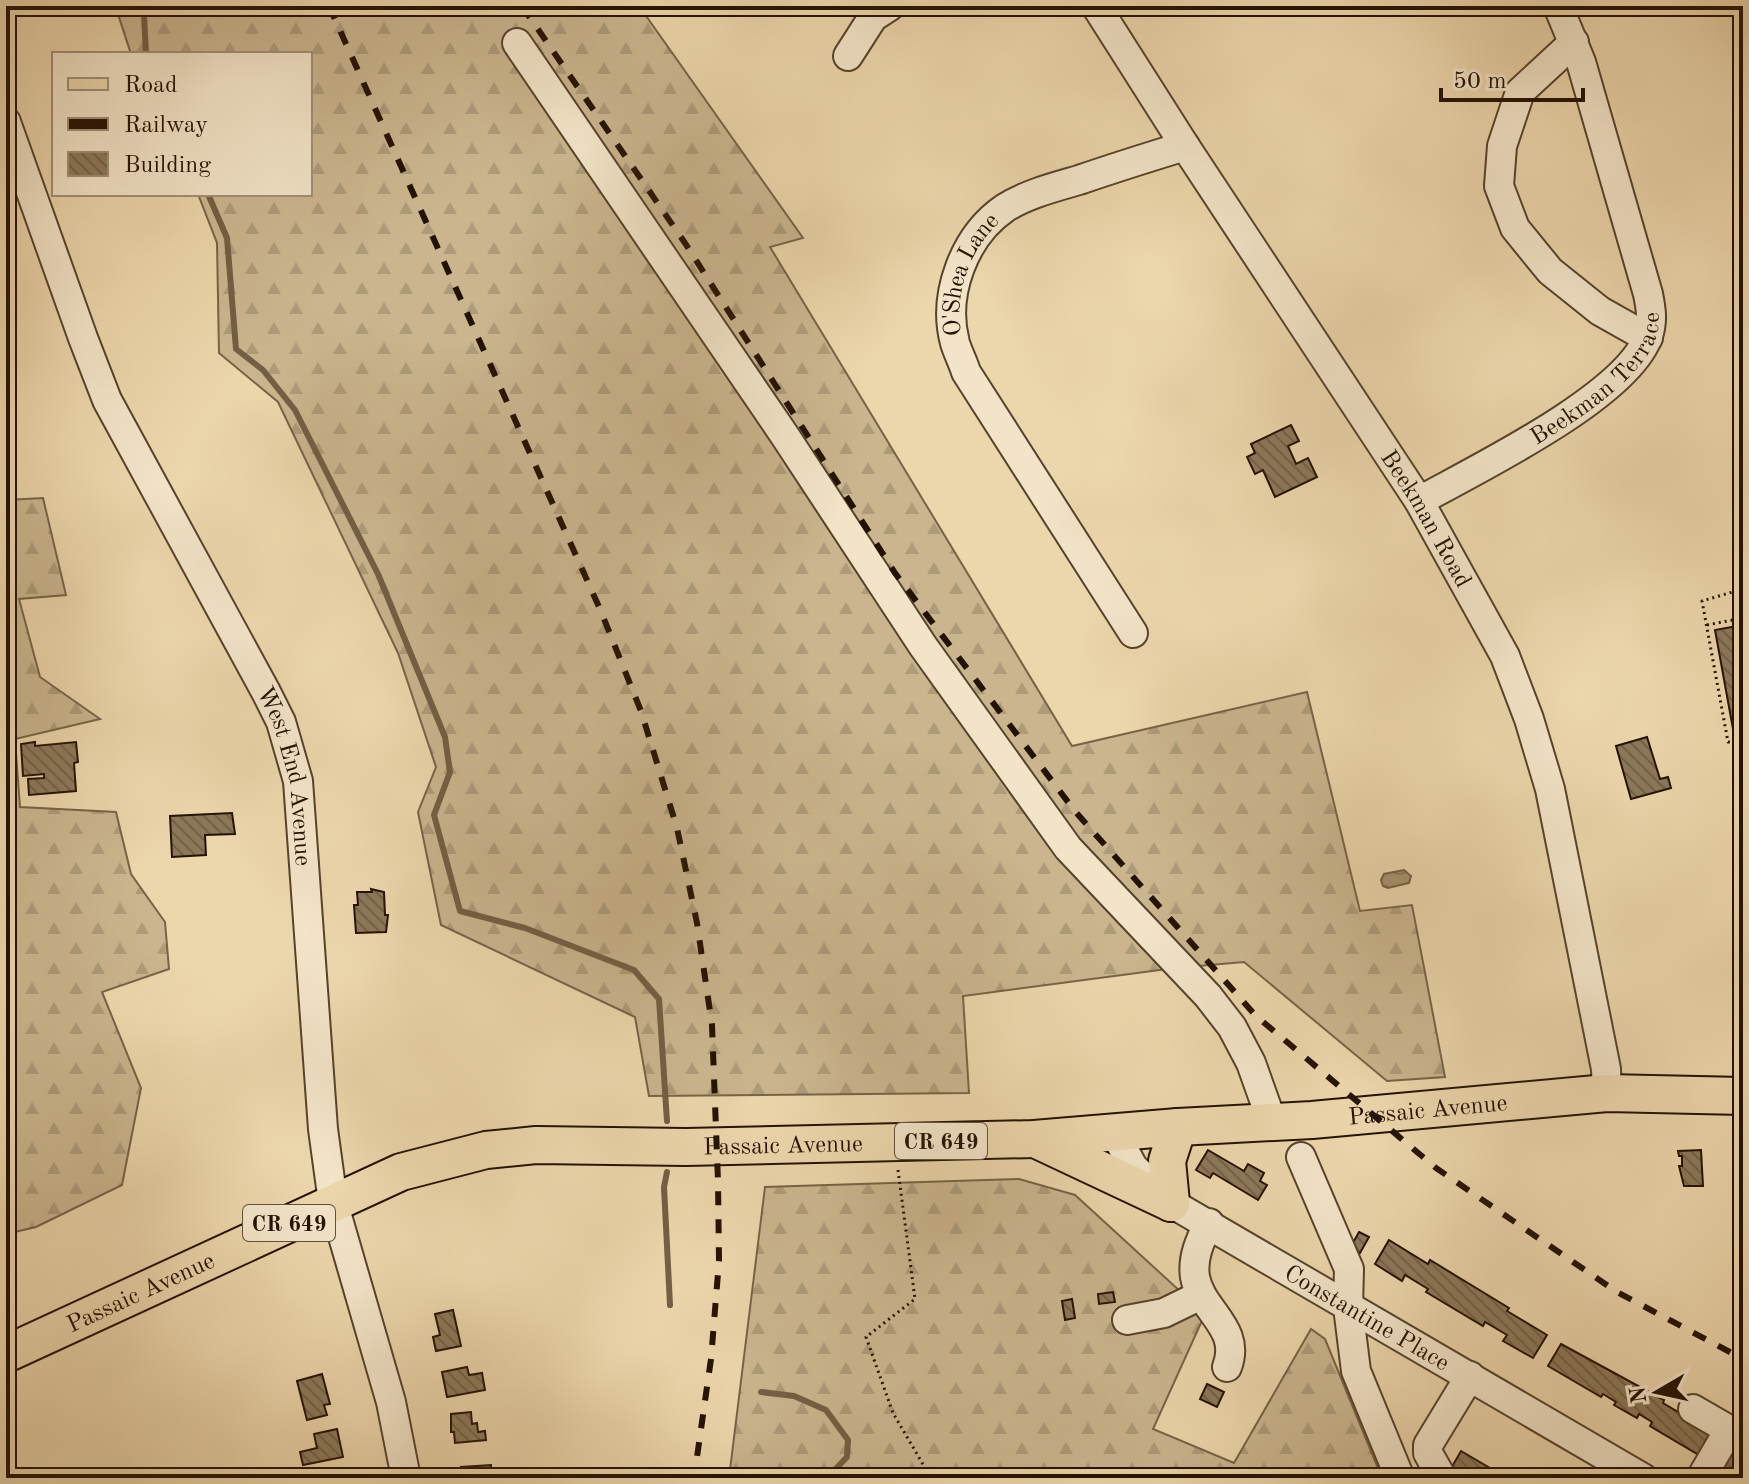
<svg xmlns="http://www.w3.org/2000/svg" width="1749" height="1484" font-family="'Old Standard TT',serif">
	<defs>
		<pattern id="forest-firs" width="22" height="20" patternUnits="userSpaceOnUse" patternTransform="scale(2)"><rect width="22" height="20" fill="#cab58e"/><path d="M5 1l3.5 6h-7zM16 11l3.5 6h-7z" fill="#ad9b79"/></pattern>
		<pattern id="water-waves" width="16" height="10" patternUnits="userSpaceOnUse" patternTransform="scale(2)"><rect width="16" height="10" fill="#a89371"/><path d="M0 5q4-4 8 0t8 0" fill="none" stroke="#89775a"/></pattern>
		<pattern id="building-back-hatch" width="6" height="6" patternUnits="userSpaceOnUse" patternTransform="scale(2)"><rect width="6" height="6" fill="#8c7859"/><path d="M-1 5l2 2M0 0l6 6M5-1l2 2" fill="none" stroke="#726147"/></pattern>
	</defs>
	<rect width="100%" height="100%" fill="#ecd6ab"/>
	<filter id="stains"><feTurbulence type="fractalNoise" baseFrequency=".0025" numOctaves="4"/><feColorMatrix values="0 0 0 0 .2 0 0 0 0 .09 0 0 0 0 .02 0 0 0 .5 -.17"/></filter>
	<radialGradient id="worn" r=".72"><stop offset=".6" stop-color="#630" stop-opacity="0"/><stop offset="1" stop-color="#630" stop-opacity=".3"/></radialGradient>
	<g fill="url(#forest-firs)" stroke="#776447" stroke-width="2">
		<polygon points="131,6 639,6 803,238 770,247 1072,746 1307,692 1360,911 1412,905 1445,1077 1387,1081 1244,962 1175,968 963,996 969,1093 649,1096 635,1017 441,925 418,812 436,767 398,653 278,402 219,353 217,243 198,194 310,194 310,54 131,54 117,11"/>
		<polygon points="43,498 66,595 19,599 40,677 100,719 15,739 20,807 116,812 131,874 165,922 169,969 102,992 141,1088 122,1185 36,1227 6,1234 6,500"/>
		<polygon points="1019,1179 1075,1195 1205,1314 1153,1429 1234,1463 1311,1329 1325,1339 1382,1478 729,1478 765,1187"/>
	</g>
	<polygon fill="url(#water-waves)" stroke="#735f44" stroke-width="2" points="1404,870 1411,876 1409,883 1388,888 1383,886 1381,880 1384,874"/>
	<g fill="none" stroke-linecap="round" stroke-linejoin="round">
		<g stroke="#735f44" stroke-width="6">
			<polyline points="136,6 144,15 146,54"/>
			<polyline points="208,194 227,238 236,349 263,370 295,410 378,574 445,737 450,772 434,815 460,911 525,928 634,970 659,999 667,1121"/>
			<polyline points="667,1172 664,1187 670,1305"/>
			<polyline points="761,1392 794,1396 826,1410 848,1440 847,1457 827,1478"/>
		</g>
	</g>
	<g fill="url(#building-back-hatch)" stroke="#241200" stroke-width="2">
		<polygon points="1291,425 1299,441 1288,446 1296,464 1308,458 1317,477 1275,497 1263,470 1255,474 1247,457 1255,453 1251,444"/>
		<polygon points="1743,625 1743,739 1735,740 1715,630"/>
		<polygon points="1647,737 1660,779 1668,777 1671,788 1631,799 1616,746"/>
		<polygon points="35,742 35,746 76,742 78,762 74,763 76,791 29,795 28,779 44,778 44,774 23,776 21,744"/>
		<polygon points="232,813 235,834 205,835 206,855 172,857 170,816"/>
		<polygon points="371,889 384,892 385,915 388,915 386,932 356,933 354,905 358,905 357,892 372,892"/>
		<polygon points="1208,1150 1244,1171 1248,1164 1264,1173 1260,1181 1267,1185 1258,1200 1213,1173 1210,1178 1196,1170"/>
		<polygon points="1701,1150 1703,1186 1684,1186 1679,1166 1682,1166 1682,1156 1679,1156 1678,1151"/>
		<polygon points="1359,1232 1369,1237 1360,1253 1350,1248"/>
		<polygon points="1389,1240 1428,1264 1430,1260 1509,1308 1507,1311 1547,1335 1533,1358 1503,1341 1507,1335 1485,1322 1483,1326 1426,1292 1428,1289 1405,1275 1402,1281 1375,1264"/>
		<polygon points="1113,1292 1115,1302 1099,1304 1098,1294"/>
		<polygon points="1072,1299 1075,1318 1065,1320 1062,1301"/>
		<polygon points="453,1310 461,1346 436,1351 433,1337 440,1335 435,1314"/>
		<polygon points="1561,1344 1664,1400 1663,1403 1717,1435 1704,1458 1650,1426 1652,1422 1639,1414 1637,1418 1614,1405 1616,1402 1603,1394 1601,1397 1548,1366"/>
		<polygon points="467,1367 469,1375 482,1373 485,1390 447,1397 442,1372"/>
		<polygon points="322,1374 330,1404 324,1405 327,1415 307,1420 297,1381"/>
		<polygon points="1207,1384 1224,1392 1217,1407 1200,1399"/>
		<polygon points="471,1412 472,1424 477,1423 478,1432 485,1431 486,1440 455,1443 454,1432 451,1432 451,1414"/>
		<polygon points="337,1429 343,1457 303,1465 300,1452 317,1448 314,1434"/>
		<polygon points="1733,1445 1743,1451 1743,1478 1738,1478 1720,1468"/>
		<polygon points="1461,1451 1507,1478 1458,1478 1449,1472"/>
		<polygon points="491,1465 491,1478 457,1478 462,1477 461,1467"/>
	</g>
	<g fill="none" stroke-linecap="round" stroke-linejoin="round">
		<defs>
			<g id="minor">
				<path id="s1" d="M1096 6 1185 146 1419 501 1505 656 1529 719 1550 789 1606 1069 1607 1093"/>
				<polyline points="1574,42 1520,92 1502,146 1499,186 1515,228 1550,271 1600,311 1648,338"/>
				<polyline points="517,43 785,436 923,646 1068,848 1208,996 1232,1027 1251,1063 1272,1122"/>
				<polyline points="848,56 873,17 890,6"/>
				<path id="s2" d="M6 122 83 338 107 400 266 692 281 722 298 781 323 1129 333 1202 391 1402 406 1478"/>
				<path id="s3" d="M1419 501C1475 470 1628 396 1648 336 1653 321 1651 309 1648 294L1581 62 1558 6"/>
				<path id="s4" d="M1133 633 966 372C963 362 958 353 955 343 942 295 964 236 1005 208 1027 194 1055 187 1079 180 1114 168 1149 157 1185 146"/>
				<path id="s5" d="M1115 1133 1133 1167 1171 1203 1643 1478"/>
				<polyline points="1301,1157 1349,1269 1348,1307 1356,1371 1400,1478"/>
				<path d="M1209 1223C1200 1240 1192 1258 1195 1277 1201 1311 1242 1328 1227 1367"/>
				<polyline points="1127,1320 1164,1313 1201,1295"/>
				<polyline points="1693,1409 1743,1438"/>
				<polyline points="1442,1478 1428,1453 1428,1445 1470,1376"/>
				<polyline points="1701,1478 1729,1430"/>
			</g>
			<g id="major">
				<polyline points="1035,1139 1171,1203"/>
				<polyline points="1171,1203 1167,1161 1178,1127"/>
				<path id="s6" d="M6 1354 401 1172 486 1150 536 1145 686 1147 1034 1139 1178 1127 1312 1120 1607 1093 1743 1096"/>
			</g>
		</defs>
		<use href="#minor" stroke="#56432b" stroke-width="32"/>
		<use href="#major" stroke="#241200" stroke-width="40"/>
		<g stroke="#241200" stroke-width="3" stroke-dasharray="2 4" stroke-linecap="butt">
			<polyline points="1743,589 1702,601 1728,742 1743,742"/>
			<polyline points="1707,625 1743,618"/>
			<polyline points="898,1170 915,1299 866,1337 893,1413 931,1478"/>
		</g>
		<use href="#minor" stroke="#f3e4c8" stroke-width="28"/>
		<use href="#major" stroke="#ecd6ab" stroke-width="36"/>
		<g stroke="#241200" stroke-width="6" stroke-dasharray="14 14" stroke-linecap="butt">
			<polyline points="329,6 600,609 641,711 677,828 697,923 712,1025 718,1181 719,1261 711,1359 694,1478"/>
			<polyline points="522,6 685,243 895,573 1074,810 1255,1015 1436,1168 1617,1292 1743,1359"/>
		</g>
	</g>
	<g text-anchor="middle" stroke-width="6" stroke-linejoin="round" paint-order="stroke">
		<g fill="#f3e4c8" stroke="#62513c" stroke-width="2">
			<rect x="895" y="1123" width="92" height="36" rx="6"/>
			<rect x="243" y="1205" width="92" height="36" rx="6"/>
		</g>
		<g font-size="22" font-weight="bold" fill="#241200">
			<text x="941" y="1149">CR 649</text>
			<text x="289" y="1231">CR 649</text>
		</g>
		<g font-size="24" fill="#241200" stroke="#f3e4c8">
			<text dy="8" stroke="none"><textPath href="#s4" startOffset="414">O'Shea Lane</textPath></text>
			<text dy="8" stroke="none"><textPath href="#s3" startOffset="220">Beekman Terrace</textPath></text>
			<text dy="8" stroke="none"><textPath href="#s1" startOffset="610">Beekman Road</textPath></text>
			<text dy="8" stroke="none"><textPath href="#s2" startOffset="716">West End Avenue</textPath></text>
			<text dy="8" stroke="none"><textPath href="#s6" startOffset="1466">Passaic Avenue</textPath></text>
			<text dy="8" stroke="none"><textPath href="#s6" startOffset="820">Passaic Avenue</textPath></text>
			<text dy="8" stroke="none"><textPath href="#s6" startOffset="148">Passaic Avenue</textPath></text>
			<text dy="8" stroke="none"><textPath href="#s5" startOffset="318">Constantine Place</textPath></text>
		</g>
	</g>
	<rect width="1749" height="1484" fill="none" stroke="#ecd6ab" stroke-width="32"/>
	<rect x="8" y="8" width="1733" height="1468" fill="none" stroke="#241200" stroke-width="4"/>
	<rect x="16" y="16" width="1717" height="1452" fill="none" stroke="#241200" stroke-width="2"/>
	<rect x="52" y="52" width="260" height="144" fill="#f3e4c8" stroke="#a09078" stroke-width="2"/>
	<rect x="68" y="78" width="40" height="12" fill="#ecd6ab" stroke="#a09078" stroke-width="2"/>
	<text x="124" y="92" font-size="24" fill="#241200">Road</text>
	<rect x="68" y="118" width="40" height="12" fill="#241200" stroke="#a09078" stroke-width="2"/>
	<text x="124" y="132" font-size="24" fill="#241200">Railway</text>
	<rect x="68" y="152" width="40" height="24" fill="url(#building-back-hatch)" stroke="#a09078" stroke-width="2"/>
	<text x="124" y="172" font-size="24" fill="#241200">Building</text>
	<g transform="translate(1657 1392) rotate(261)" stroke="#f3e4c8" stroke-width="6" paint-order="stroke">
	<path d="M0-6L14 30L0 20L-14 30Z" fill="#241200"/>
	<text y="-12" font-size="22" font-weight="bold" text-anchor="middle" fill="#241200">N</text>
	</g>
	<path d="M1441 88v12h142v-12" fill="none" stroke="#241200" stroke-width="4"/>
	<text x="1453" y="88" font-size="24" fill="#241200" stroke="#f3e4c8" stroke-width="6" paint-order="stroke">50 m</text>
	<rect width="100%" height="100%" filter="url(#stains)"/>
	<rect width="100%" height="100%" fill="url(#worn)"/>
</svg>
